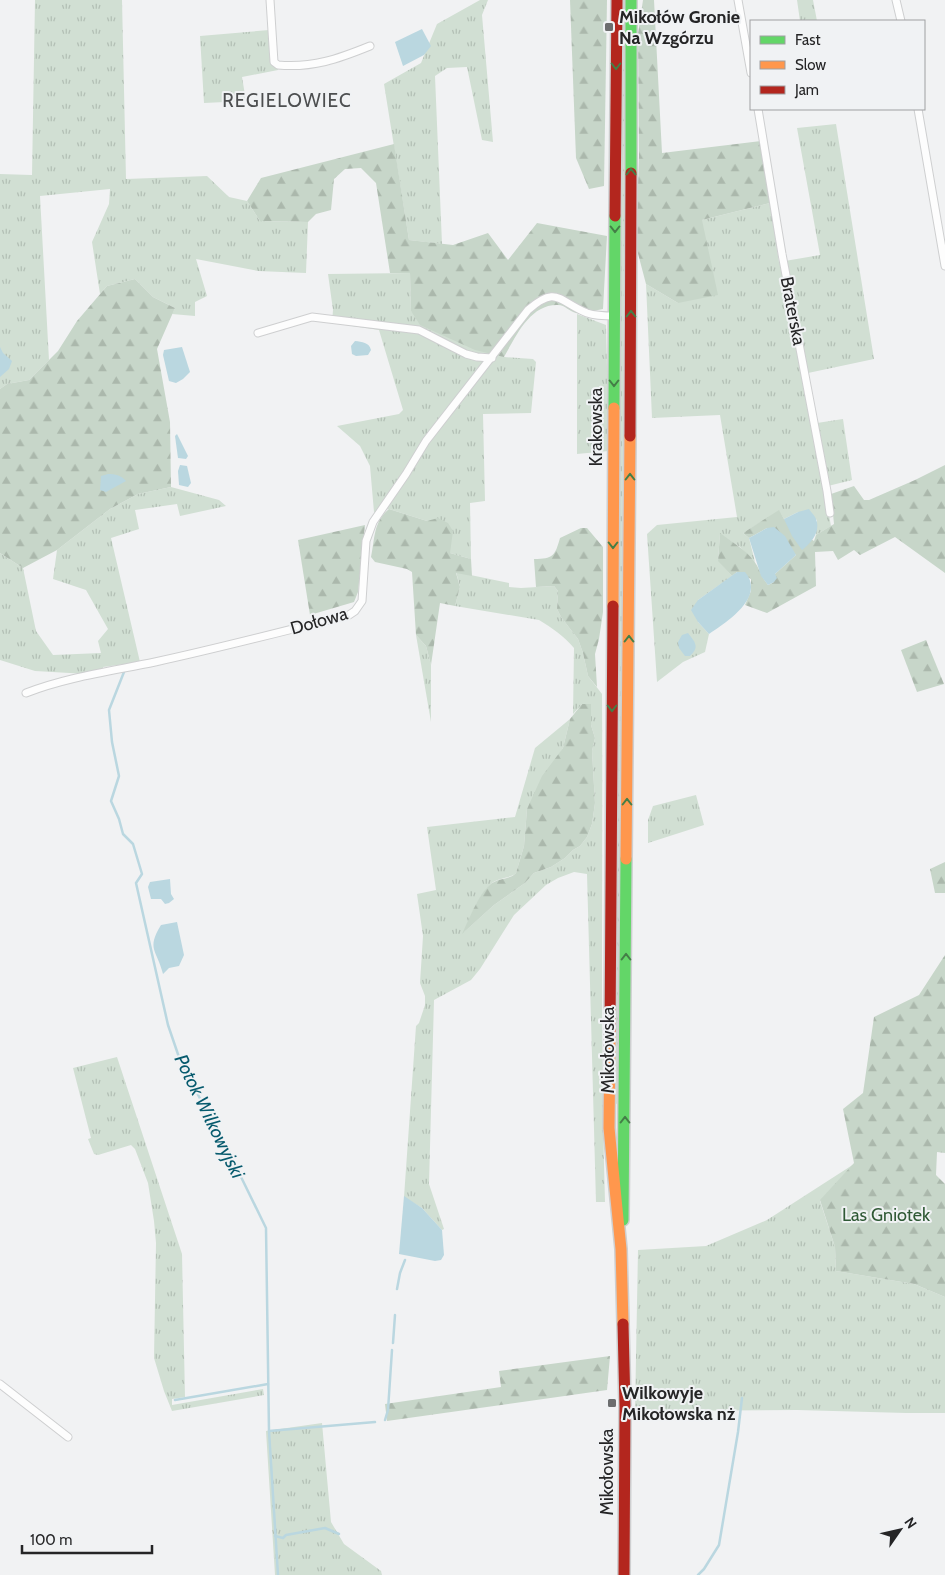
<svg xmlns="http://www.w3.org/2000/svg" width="945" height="1575" font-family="Cabin,sans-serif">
	<defs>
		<pattern id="grass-tufts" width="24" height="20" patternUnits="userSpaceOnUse" patternTransform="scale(1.25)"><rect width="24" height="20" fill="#d1dfd3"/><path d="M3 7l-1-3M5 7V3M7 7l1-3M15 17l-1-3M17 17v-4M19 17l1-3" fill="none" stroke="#b3bfb5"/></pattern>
		<pattern id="forest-firs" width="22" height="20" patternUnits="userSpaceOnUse" patternTransform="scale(1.25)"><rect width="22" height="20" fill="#c7d6c9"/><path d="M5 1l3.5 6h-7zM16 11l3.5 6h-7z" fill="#abb8ac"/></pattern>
	</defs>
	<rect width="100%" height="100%" fill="#f1f2f3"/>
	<g fill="url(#grass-tufts)">
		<polygon points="35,0 122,0 126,179 207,176 229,197 247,201 260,221 308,222 306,273 258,271 196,259 207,296 195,302 195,316 172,314 175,308 153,297 135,279 107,286 100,294 92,242 109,204 110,189 40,196 49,360 29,380 7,384 0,389 0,174 32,175"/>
		<polygon points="480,0 488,0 482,15 493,142 482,140 467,67 447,68 435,76 442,244 409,240 384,84 421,63 437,24"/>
		<polygon points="622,0 625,0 620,1103 616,1104"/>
		<polygon points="797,0 813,0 817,21 800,21"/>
		<polygon points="269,30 278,70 242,77 246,101 204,103 200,36"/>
		<polygon points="836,124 874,359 808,373 817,423 843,419 852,480 824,487 831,526 816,535 817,520 798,512 784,519 779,511 743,533 749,538 755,562 740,547 720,534 718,560 732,576 698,600 698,622 709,634 705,652 683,662 657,682 647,534 657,525 737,517 720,415 652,418 646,284 678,303 702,220 770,203 779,262 820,255 797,128"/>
		<polygon points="410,273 411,311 504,357 533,359 536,362 531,413 483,414 485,501 470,503 471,559 450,553 450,548 433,521 427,521 389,509 374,512 370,466 360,446 337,426 399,414 403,410 379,330 332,323 333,310 328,274"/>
		<polygon points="577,314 606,325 609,451 577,454"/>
		<polygon points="171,487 219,500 226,506 180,516 177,504 135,510 139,529 111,538 140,662 103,667 104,675 35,671 0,660 0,553 23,568 36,631 53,655 101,653 98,641 108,629 86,590 53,579 57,550 110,509 138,494"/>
		<path d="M456 572 509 583V587L521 588 554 586 558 591 557 609 561 617 578 639 583 653 588 676 602 694C603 863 600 1033 605 1202H596L587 874 574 872 558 878 546 885 514 915 480 969 471 980 434 1000 429 1184 444 1229 442 1230 422 1208 404 1197 416 1026 419 1023 425 1005V996L420 983 423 936 417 894 436 890 427 827 515 817 535 748 570 719 563 748 527 809 524 846 516 873C510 879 498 877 491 884 478 896 471 916 464 932L494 905 525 883 534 873 551 867 565 858 573 850 580 846 587 837 592 824 595 803 592 751 595 738 591 725V704H582L573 714 574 648C564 636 552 628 539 620L455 606 460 587Z"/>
		<polygon points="416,635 426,646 431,665 431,722"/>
		<polygon points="696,795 704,825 648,843 648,820 653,806"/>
		<polygon points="117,1057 182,1254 185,1397 172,1399 172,1405 263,1389 264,1395 172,1411 164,1391 154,1358 156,1243 154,1221 148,1183 135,1149 131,1145 98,1155 94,1154 88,1139 91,1138 73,1068"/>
		<polygon points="854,1164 820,1201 835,1247 836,1271 914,1284 945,1297 945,1413 906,1413 797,1410 635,1411 638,1250 706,1246 767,1220"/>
		<polygon points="322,1423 331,1522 344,1544 381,1571 382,1575 275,1575 266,1431"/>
	</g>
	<g fill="url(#forest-firs)">
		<polygon points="570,0 607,0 604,186 589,189 576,158"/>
		<polygon points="643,0 654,0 662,153 761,141 770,203 702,220 718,295 678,303 646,284 636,246 639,156 638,34"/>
		<path d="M394 144 409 240 453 245 488 233 508 260 537 223 607 236 603 309C596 310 583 315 576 313 570 312 565 305 558 305 530 304 516 336 504 357L475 350 420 325 411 311 410 273H390L376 183 361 168 345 169 334 179 331 210 316 214 308 222 260 221 247 201 261 178Z"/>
		<polygon points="135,279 153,297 175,308 157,349 170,422 171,487 138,494 110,509 57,550 23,568 0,553 0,389 7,384 29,380 58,351 77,321 107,286"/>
		<path d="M945 465V573L895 537 860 555 854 550 838 560 833 551 815 552 816 586 767 613 745 605 751 591V579L737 572 732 576 718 561 720 533C732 542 745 549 754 561 760 569 761 577 768 585L774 582 775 574 796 555 767 528 749 538 743 533 779 510 784 519 814 541 816 535 834 524 831 494 854 486 864 500H869L915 480Z"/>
		<path d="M389 509 427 521 438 518 448 523 453 531 450 553 471 559 472 576 456 573 460 587 455 606 440 603 431 665 426 646 416 635 412 572 407 569 375 562 371 557C375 539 373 522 389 509Z"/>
		<polygon points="365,525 358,592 354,602 310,615 298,540"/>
		<path d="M581 528H587L603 547V612L599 639 595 654 597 687 588 676 583 653 578 639 561 617 557 609 558 591 554 586 536 587 534 559C553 559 555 556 560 538Z"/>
		<polygon points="926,640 944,684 917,692 901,650"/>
		<path d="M582 704H591V725L595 738 592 751 595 803 592 824 587 837 580 846 573 850 565 858 551 867 534 873 525 883 494 905 462 934C469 920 480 889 494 882 501 878 511 879 516 873L524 846 527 809 542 776 563 748 570 719Z"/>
		<polygon points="945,862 945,893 935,893 930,869"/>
		<polygon points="945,955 945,1153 937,1152 936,1175 945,1184 945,1297 914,1284 836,1271 835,1247 820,1200 854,1163 843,1109 863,1093 874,1017 919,995"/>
		<polygon points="610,1356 607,1390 387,1421 385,1404 501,1387 499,1371"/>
	</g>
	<g fill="#bad7e0">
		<polygon points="422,29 431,46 424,55 403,66 395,42"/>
		<path d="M355 341C362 342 369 342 371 350L368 355 356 356 352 354 351 346Z"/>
		<polygon points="0,347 3,353 12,361 9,369 0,377"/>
		<polygon points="182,347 190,372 183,379 176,383 169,381 163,355 164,350"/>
		<polygon points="177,434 188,456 186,459 178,458 175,436"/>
		<polygon points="180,465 187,466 191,483 188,487 179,485 178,471"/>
		<path d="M108 474C115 474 121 475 126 481L106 492 100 490 101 476Z"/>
		<path d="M809 509C811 512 815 516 816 519 821 532 811 543 802 550L792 536 784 519 798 512Z"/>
		<polygon points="774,527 785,536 796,555 775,574 777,578 774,582 768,585 761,576 749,538 767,528"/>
		<path d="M737 572H745C766 597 727 622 709 634L698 622 691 610 698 600Z"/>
		<path d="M688 633C695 642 700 647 690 656H685L679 648 678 642 682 635Z"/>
		<polygon points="170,879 171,894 174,899 169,903 165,904 161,899 151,899 148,887 150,882"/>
		<path d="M177 922 184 955 179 966 169 968 163 974C157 950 146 949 161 925Z"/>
		<polygon points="404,1196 422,1208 442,1230 444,1255 441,1260 435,1261 399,1254"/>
	</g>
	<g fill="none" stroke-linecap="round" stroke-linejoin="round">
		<g stroke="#bad7e0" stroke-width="2.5">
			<polyline points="124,672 109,710 112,742 119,776 111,801 119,819 123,834 133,844 142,874 136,883 168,1025 182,1066 222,1138 266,1228 269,1431 278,1575"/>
			<polyline points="397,1289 400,1273 405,1260"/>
			<polyline points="393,1343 395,1315"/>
			<polyline points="175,1400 268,1384"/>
			<polyline points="385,1420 388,1410 392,1350"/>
			<polyline points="269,1431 375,1422"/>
			<polyline points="275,1536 283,1538 286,1535 325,1528 339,1534"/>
			<polyline points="698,1575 704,1569 719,1545 738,1432 742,1398"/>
		</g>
		<defs>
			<g id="street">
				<path d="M270 0 274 62 278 65C313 68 338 59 370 46"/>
				<polyline points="738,0 751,73"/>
				<polyline points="896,0 901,21"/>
				<polyline points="758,109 782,254 827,491 830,513"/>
				<polyline points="918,109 945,266"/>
				<polyline points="258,333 312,317 419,330 466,354 477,357 492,358"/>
				<path d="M26 693C67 677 112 671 155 662 220 648 284 631 349 615L355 611 362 601 366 541 373 522 406 474 426 441 528 310C557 285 558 301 587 313 596 316 605 316 615 316"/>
				<polyline points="0,1384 68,1437"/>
			</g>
			<g id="fast">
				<polyline points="631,0 631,173"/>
				<polyline points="614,408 615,216"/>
				<polyline points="623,1220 626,859"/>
			</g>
			<g id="slow">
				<polyline points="613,606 614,408"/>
				<polyline points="626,859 630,436"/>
				<polyline points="610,1030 609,1128 621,1249 623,1324"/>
			</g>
			<g id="jam">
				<polyline points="615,216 617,0"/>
				<polyline points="630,436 631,173"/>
				<polyline points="610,1030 613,606"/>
				<polyline points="623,1324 625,1407 624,1575"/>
			</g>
		</defs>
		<use href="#street" stroke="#cecfd0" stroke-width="9"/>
		<use href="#fast" stroke="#cecfd0" stroke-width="14"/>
		<use href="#slow" stroke="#cecfd0" stroke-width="14"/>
		<use href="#jam" stroke="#cecfd0" stroke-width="14"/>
		<use href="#street" stroke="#fdfdfd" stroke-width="7"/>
		<use href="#fast" stroke="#63d668" stroke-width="11"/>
		<use href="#slow" stroke="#ff974d" stroke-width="11"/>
		<use href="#jam" stroke="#b3261e" stroke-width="11"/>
	</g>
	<defs><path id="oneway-chevron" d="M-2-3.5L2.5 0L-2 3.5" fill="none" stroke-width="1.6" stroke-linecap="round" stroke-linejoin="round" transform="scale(1.25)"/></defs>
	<g stroke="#447e47">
		<use href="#oneway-chevron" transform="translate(616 66) rotate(90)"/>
		<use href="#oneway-chevron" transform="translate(631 172) rotate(-90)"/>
		<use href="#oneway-chevron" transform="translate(615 229) rotate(90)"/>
		<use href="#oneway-chevron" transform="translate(631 314) rotate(-90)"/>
		<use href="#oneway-chevron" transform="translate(614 383) rotate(90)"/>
		<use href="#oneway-chevron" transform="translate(630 477) rotate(-90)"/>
		<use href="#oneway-chevron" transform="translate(613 545) rotate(90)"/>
		<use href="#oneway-chevron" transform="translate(629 639) rotate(-90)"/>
		<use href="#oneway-chevron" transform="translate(612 708) rotate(90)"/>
		<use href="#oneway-chevron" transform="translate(627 802) rotate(-90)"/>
		<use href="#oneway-chevron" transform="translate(626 957) rotate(-90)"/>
		<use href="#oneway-chevron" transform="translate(625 1120) rotate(-90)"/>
	</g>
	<g fill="#6c6d6e" stroke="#f0f2f4" stroke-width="2">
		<rect x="604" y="22" width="10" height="10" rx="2.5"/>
		<rect x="607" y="1398" width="10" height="10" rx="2.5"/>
	</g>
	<g text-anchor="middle" stroke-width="4" stroke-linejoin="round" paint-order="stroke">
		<g font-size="18" font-weight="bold" fill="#252526" stroke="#f0f2f4" text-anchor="start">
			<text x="619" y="23">Mikołów Gronie<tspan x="619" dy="21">Na Wzgórzu</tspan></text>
			<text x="622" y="1399">Wilkowyje<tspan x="622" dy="21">Mikołowska nż</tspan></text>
		</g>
		<g font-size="18" fill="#252526" stroke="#f0f2f4">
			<text transform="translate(793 311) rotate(79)" y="6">Braterska</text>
			<text transform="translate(596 427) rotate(-90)" y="6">Krakowska</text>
			<text transform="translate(319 621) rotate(-16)" y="6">Dołowa</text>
			<text transform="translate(608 1050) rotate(-90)" y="6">Mikołowska</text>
			<text transform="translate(607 1472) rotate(-90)" y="6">Mikołowska</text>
		</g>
		<g font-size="18" fill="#2f5935" stroke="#f0f2f4">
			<text x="886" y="1221">Las Gniotek</text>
		</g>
		<g font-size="19" letter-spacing="1" fill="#4d4f50" stroke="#f0f2f4">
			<text x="287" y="107">REGIELOWIEC</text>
		</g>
		<g font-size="19" font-style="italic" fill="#065a6d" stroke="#f0f2f4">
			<text transform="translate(210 1116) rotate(64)" y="7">Potok Wilkowyjski</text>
		</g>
	</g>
	<rect x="750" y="20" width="175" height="90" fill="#f0f2f4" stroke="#9fa0a2"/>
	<rect x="760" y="36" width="25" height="8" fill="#63d668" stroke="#9fa0a2"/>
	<text x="795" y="45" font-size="15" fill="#252526">Fast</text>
	<rect x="760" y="61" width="25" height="8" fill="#ff974d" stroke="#9fa0a2"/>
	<text x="795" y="70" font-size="15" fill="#252526">Slow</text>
	<rect x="760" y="86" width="25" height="8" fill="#b3261e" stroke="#9fa0a2"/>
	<text x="795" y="95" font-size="15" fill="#252526">Jam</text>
	<g transform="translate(900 1530) rotate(56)" stroke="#f0f2f4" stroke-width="4" paint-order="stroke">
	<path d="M0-4L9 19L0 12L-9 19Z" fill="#252526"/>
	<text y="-8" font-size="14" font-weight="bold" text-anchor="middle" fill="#252526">N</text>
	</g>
	<path d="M22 1545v8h130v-8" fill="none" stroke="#252526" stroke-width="2.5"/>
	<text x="30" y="1545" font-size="15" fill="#252526" stroke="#f0f2f4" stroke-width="4" paint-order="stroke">100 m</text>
</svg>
